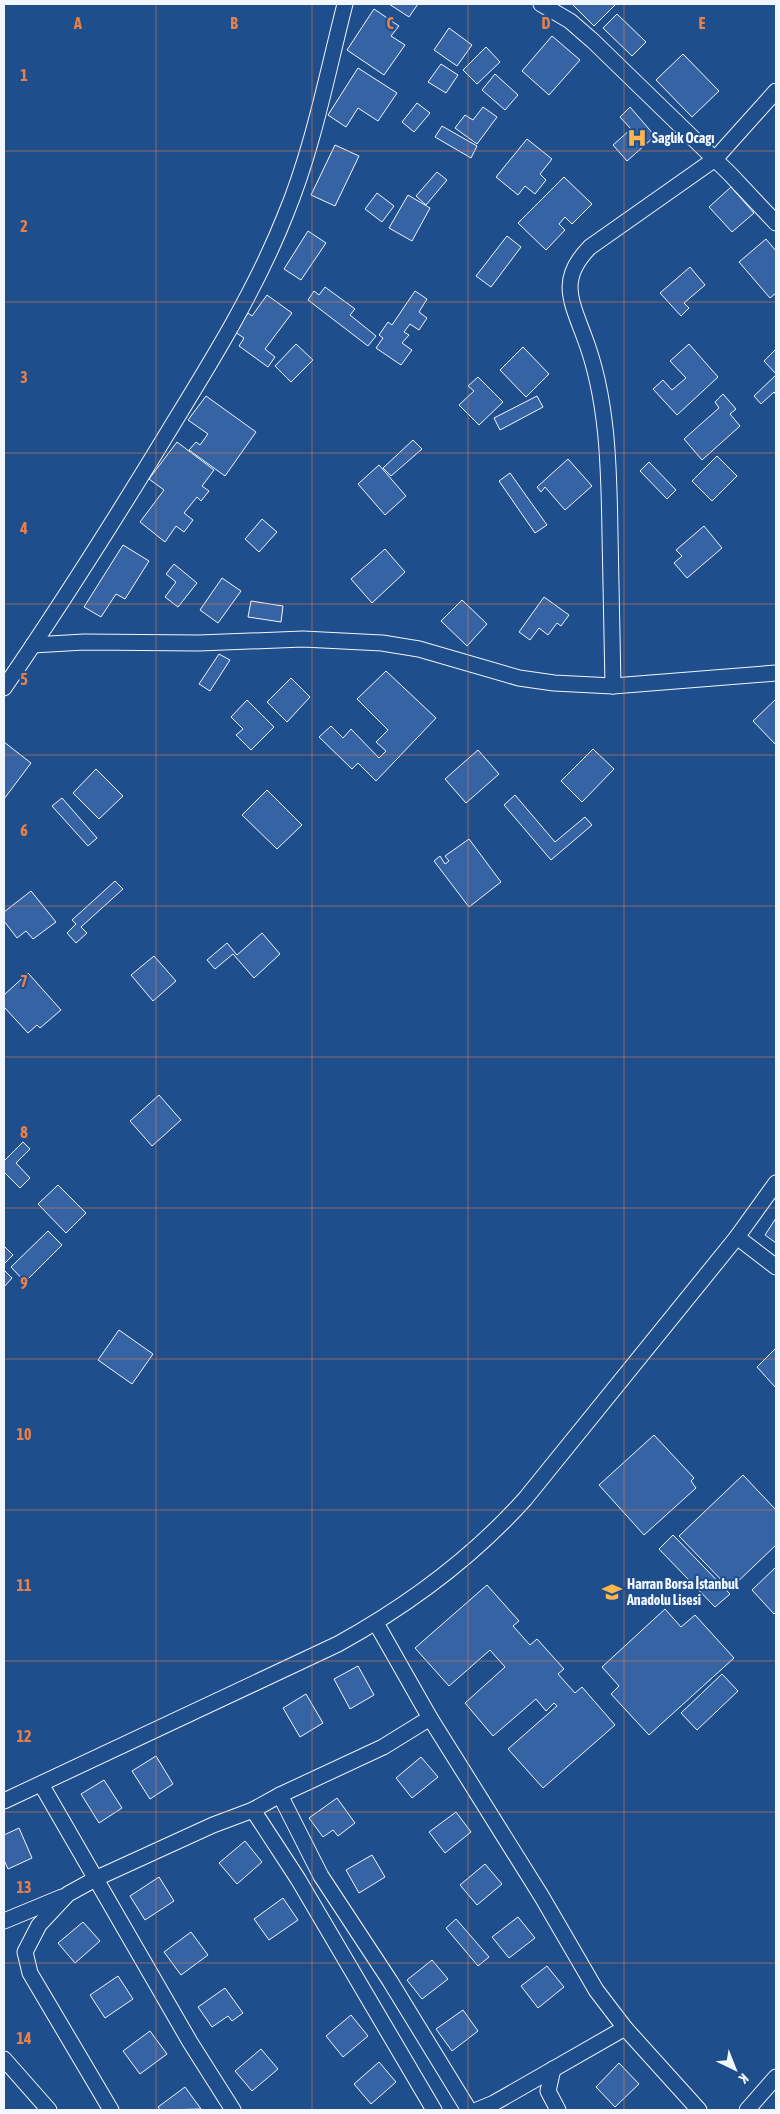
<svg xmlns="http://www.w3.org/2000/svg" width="780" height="2114" font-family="'Asap Condensed',sans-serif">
	<rect width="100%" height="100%" fill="#1f4e8c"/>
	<g fill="#3563a3" stroke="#f2f6ff">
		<polygon points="389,4 418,4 409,17"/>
		<polygon points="572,4 616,4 594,26"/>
		<polygon points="374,9 399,26 391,36 405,45 384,75 347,50"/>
		<polygon points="617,14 646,42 632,56 603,28"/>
		<polygon points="449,28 472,45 457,66 434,50"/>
		<polygon points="552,36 580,60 549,95 522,71"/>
		<polygon points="486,47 500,62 477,84 463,70"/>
		<polygon points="683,54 719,91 692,117 656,80"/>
		<polygon points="441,64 458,75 446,93 428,82"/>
		<polygon points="358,68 397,93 378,121 358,108 346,127 328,115"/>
		<polygon points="495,74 518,95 505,110 482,90"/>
		<polygon points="417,103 430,113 414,132 402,122"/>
		<polygon points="483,107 497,117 477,144 455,128 465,115 473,120"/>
		<polygon points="630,107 655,136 627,161 613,145 631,129 620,117"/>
		<polygon points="442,126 477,146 471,158 435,137"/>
		<polygon points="527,139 552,159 540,174 546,180 535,194 525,186 518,195 496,177"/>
		<polygon points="335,145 359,156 335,206 311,195"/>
		<polygon points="437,172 447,180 426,205 416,196"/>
		<polygon points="564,177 592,204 572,224 565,217 559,224 565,230 546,250 518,223"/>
		<polygon points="731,187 754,213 732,232 709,207"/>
		<polygon points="377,193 394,206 382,222 365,209"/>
		<polygon points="408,195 430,208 412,241 389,228"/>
		<polygon points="308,231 326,243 301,280 284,269"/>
		<polygon points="507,236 521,247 491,287 476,276"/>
		<polygon points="766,239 776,251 776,293 770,298 739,262"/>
		<polygon points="690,267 705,285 684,303 689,308 681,316 660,293"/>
		<polygon points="325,287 355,309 350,315 376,336 368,346 308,300 314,291 319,295"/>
		<polygon points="415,291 427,299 419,312 427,318 419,330 410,324 404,332 409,335 402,343 412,350 401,365 376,348 383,338 379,335 388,322 392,325"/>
		<polygon points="267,295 292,313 265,349 275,357 268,367 239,346 244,338 235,332 248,313 252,316"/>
		<polygon points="296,344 313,360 291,382 275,366"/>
		<polygon points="689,344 718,377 677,415 653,389 663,380 672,390 686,378 670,361"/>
		<polygon points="523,347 549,374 526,397 500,370"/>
		<polygon points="776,349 776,374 764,361"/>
		<polygon points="776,375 776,395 774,392 761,404 754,396"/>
		<polygon points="478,377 503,402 479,425 459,405 474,391 468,386"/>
		<polygon points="723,394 736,409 730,414 740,426 702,460 684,439 719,408 715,402"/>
		<polygon points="206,396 256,432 225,476 189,450 196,442 200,445 208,434 188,420"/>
		<polygon points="537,396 543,407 500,430 494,418"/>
		<polygon points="413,440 422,449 391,476 383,468"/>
		<polygon points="177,442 214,470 202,486 209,491 201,501 197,497 184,513 193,520 184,532 176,526 165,542 140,522 164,490 149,479"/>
		<polygon points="717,456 737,476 712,501 692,481"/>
		<polygon points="568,459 592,486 565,510 545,487 541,492 537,487"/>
		<polygon points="649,462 676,490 667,499 640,471"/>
		<polygon points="379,465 406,496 385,515 358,484"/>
		<polygon points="510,473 547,525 535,533 499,481"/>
		<polygon points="262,519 277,532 259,552 245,539"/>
		<polygon points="704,526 722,548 687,578 674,563 682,556 676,550"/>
		<polygon points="123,545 149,561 125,599 116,594 101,617 84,607"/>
		<polygon points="385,549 405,572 372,603 351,579"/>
		<polygon points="174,564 197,583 178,607 165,597 176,582 166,574"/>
		<polygon points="222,578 241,591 218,623 200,610"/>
		<polygon points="544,597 569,615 561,626 557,623 548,635 539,628 530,640 519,632"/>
		<polygon points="462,600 487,624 467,646 441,621"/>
		<polygon points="251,601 283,606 281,622 248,617"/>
		<polygon points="219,654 230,660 210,691 199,684"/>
		<polygon points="386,671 436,718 376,781 358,763 352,769 319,737 331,726 343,738 351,729 379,758 386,751 376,742 388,730 357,699"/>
		<polygon points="291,678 310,697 287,722 267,702"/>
		<polygon points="776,699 776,745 753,721"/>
		<polygon points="247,700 274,727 251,750 236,735 243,729 231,717"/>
		<polygon points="4,742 31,763 4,799"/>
		<polygon points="593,749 614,769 582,802 561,781"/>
		<polygon points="478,750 499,774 466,803 445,779"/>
		<polygon points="96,769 123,796 99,819 73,793"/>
		<polygon points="267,790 302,825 277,849 242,815"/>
		<polygon points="515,795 555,842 585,817 592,825 551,860 504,805"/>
		<polygon points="62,798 97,838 88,846 52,806"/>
		<polygon points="469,839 501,882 469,907 434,861 440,856 445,864 449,861 445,856"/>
		<polygon points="115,881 123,889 81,927 87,933 76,943 67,933 76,924 72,920"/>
		<polygon points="31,891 56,922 33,939 26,931 17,938 4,921 4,912"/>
		<polygon points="262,933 280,954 254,978 233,954 215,969 207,960 227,943 237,955"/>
		<polygon points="154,956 176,981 153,1001 131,975"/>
		<polygon points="28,973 61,1010 40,1028 37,1025 28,1033 4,1007 4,995"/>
		<polygon points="159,1095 181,1120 152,1146 130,1121"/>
		<polygon points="23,1142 30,1149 16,1163 30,1178 20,1188 4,1172 4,1161"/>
		<polygon points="58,1185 86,1213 66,1233 38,1204"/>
		<polygon points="776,1218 776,1243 765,1235"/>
		<polygon points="48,1231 62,1245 25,1282 11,1267"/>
		<polygon points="4,1246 13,1255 4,1264"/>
		<polygon points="4,1270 12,1278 4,1287"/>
		<polygon points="119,1330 153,1354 132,1384 98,1360"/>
		<polygon points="776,1348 776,1388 757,1367"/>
		<polygon points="654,1435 694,1478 691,1481 696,1488 644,1535 599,1485"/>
		<polygon points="743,1475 776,1510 776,1545 730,1589 679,1536"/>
		<polygon points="673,1535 730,1594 715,1607 659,1549"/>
		<polygon points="776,1567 776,1612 774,1614 752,1590"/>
		<polygon points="487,1585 519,1621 513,1626 530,1645 537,1639 564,1669 558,1674 575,1693 582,1687 615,1725 543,1788 508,1749 557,1706 554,1703 546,1711 536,1699 493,1736 465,1703 505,1667 490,1650 449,1686 415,1648"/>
		<polygon points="665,1609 681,1627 695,1615 734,1658 649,1735 611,1694 619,1686 602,1667"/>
		<polygon points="358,1666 374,1695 350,1709 334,1679"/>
		<polygon points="722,1674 738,1691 697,1730 681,1713"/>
		<polygon points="306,1694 323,1723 300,1737 283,1708"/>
		<polygon points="156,1756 173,1784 150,1799 132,1771"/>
		<polygon points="421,1757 438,1777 412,1798 396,1778"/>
		<polygon points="104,1780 122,1808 99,1823 81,1794"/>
		<polygon points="337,1798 355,1823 338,1836 333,1830 323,1837 309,1818"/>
		<polygon points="456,1812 471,1832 445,1853 429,1832"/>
		<polygon points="19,1828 32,1858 8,1869 4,1860 4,1835"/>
		<polygon points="245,1841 262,1862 237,1884 219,1863"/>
		<polygon points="372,1855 385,1877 359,1893 346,1870"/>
		<polygon points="485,1864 502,1884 477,1905 460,1885"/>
		<polygon points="159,1877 174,1901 145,1920 130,1896"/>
		<polygon points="283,1898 298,1920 269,1940 254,1919"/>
		<polygon points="518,1917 535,1938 509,1958 492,1937"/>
		<polygon points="456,1919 489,1957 478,1966 446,1928"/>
		<polygon points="83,1922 100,1941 75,1963 58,1943"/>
		<polygon points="191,1932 208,1955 181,1975 164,1952"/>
		<polygon points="432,1960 448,1979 422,1999 407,1980"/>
		<polygon points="547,1966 564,1987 538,2008 521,1986"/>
		<polygon points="118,1976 133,1999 105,2018 90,1995"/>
		<polygon points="225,1988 243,2013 232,2021 228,2016 212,2027 198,2007"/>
		<polygon points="463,2010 478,2031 452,2051 436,2029"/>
		<polygon points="351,2015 368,2036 343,2057 326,2036"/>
		<polygon points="150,2031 167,2054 140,2074 123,2051"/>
		<polygon points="261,2049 278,2069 252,2091 235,2071"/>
		<polygon points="379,2062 396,2082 371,2104 354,2084"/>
		<polygon points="619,2063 639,2084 615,2107 596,2087"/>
		<polygon points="185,2087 201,2109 160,2110 158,2107"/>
	</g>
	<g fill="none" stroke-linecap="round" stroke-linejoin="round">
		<defs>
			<g id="minor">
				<polyline points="541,4 570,21 593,41 730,174 776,223"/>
				<polyline points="33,645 84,642 199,643 303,639 382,643 419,649 519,678 554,683 613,686 776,673"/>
				<path d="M613 686C612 635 611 585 610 534 609 468 608 398 584 336 570 299 559 278 590 247L715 159 776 91"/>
				<path d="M4 688C63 602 119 513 173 424 214 357 256 289 285 216 313 149 327 74 345 4"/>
				<polyline points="737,1237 776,1267"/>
				<polyline points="376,1623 430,1718 542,1897 596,1990 625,2028 699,2110"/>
				<polyline points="41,1784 190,2042 233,2110"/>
				<polyline points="280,1795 321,1876 390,1981 469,2110"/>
				<path d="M4 1801 338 1644C407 1606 472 1558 525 1499L737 1237 776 1183"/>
				<polyline points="253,1810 298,1879 434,2110"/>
				<polyline points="4,1921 62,1897"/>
				<polyline points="4,2059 49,2110"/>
				<polyline points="553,2069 548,2091 558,2110"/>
				<polyline points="111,2110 30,1973 25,1952 39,1925 68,1894 97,1878 213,1825 253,1810 280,1795 383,1747 430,1718"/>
				<polyline points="477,2110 494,2103 625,2028"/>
				<polyline points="747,2110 776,2077"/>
			</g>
		</defs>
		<use href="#minor" stroke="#f2f6ff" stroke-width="17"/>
		<use href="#minor" stroke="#1f4e8c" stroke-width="15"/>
	</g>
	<path fill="none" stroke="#ea8049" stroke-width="1" stroke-opacity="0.55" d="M156 4V2110M312 4V2110M468 4V2110M624 4V2110M4 151H776M4 302H776M4 453H776M4 604H776M4 755H776M4 906H776M4 1057H776M4 1208H776M4 1359H776M4 1510H776M4 1661H776M4 1812H776M4 1963H776"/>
	<defs>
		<symbol id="hospital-bare" viewBox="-9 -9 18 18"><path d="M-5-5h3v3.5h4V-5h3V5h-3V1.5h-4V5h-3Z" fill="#ffb74d" stroke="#1f4e8c" stroke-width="2.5" paint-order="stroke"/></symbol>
		<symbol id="school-bare" viewBox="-9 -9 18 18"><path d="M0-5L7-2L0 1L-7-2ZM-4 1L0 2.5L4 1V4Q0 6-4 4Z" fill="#ffb74d" stroke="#1f4e8c" stroke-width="2.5" paint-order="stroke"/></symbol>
	</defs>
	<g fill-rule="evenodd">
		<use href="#hospital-bare" x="623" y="124" width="28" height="28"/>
		<use href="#school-bare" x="598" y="1578" width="28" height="28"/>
	</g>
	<g text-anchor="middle" stroke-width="4" stroke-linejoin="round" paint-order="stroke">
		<g font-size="14" font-weight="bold" fill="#f2f6ff" stroke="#1f4e8c" text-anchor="start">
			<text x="652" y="143">Saglık Ocagı</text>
			<text x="627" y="1589">Harran Borsa İstanbul<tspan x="627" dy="16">Anadolu Lisesi</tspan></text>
		</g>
	</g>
	<g font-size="16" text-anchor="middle" font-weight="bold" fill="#ea8049" stroke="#1f4e8c" stroke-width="4" stroke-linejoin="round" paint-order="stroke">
		<text x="78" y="29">A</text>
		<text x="234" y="29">B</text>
		<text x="390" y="29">C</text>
		<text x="546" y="29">D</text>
		<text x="702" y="29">E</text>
		<text x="24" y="81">1</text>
		<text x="24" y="232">2</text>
		<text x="24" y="383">3</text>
		<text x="24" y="534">4</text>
		<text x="24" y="685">5</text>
		<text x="24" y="836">6</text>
		<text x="24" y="987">7</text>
		<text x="24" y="1138">8</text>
		<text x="24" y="1289">9</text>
		<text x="24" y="1440">10</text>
		<text x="24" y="1591">11</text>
		<text x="24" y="1742">12</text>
		<text x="24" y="1893">13</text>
		<text x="24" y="2044">14</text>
	</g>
	<rect width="780" height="2114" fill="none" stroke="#f2f6ff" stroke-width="10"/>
	<g transform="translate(735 2069) rotate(137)" stroke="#1f4e8c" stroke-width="4" paint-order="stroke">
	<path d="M0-4L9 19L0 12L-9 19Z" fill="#f2f6ff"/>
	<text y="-8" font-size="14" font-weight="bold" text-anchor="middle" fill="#f2f6ff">K</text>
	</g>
</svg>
